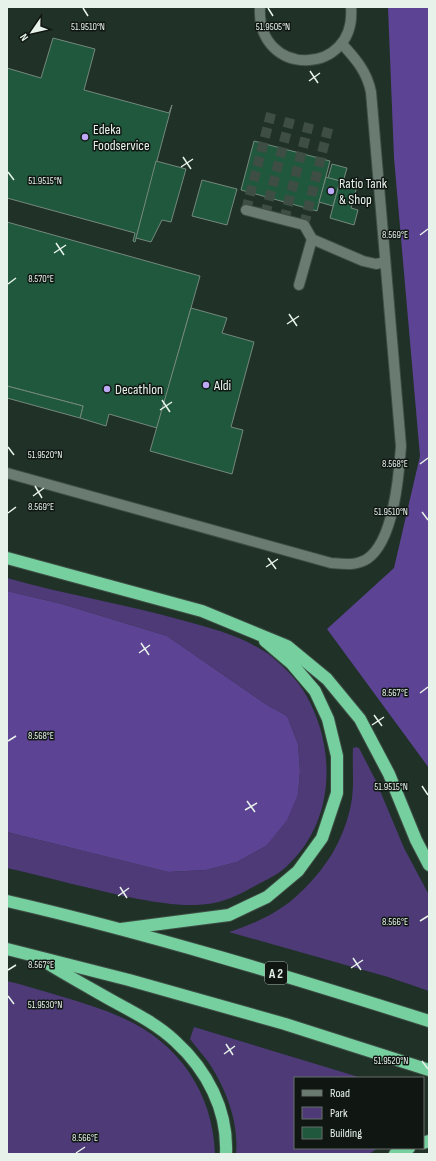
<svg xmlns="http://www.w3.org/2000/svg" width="436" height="1161" font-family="'Sofia Sans Condensed',sans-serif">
	<rect width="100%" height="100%" fill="#203127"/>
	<g fill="#4d3a76">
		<path d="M7 578C66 595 126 604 185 621 215 629 245 637 271 656 284 667 298 680 306 695 337 749 335 823 286 867 278 875 265 880 255 886 242 893 229 900 214 903 188 908 163 903 138 899 94 890 50 878 7 868V832L168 872 206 870 237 862 266 846 298 794 300 771 298 744 287 716 267 705 167 636 62 604 7 591Z"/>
		<path d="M356 747 359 748 376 781 404 848 429 895V991L388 977 229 932C248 926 267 918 284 906 292 901 298 894 305 888 327 866 343 840 350 809 355 789 352 769 353 748Z"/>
		<path d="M7 981C25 985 42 991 60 996 81 1002 103 1009 123 1018 179 1043 213 1093 215 1154H7Z"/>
		<path d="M194 1027 362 1078H295V1148H378L369 1154H236C239 1122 226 1089 209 1063 203 1055 196 1047 190 1039Z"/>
	</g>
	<g fill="#5d4394">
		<polygon points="388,7 429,7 429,768 327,629 394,568 420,456 394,158"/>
		<polygon points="7,591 62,604 167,636 267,705 287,716 298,744 300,771 298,794 287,820 266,846 237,862 206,870 168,872 7,832"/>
	</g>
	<g fill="#1f583c" stroke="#75887d">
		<polygon points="53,38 95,49 84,90 169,113 172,105 135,242 133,241 135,233 7,198 7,68 41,78"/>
		<polygon points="254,141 330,161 317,211 241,190"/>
		<polygon points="156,161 186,169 171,222 162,220 151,242 136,238"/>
		<polygon points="332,164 347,168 343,182 328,178"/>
		<polygon points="326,177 340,181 333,206 319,202"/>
		<polygon points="202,180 237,189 227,225 192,216"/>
		<polygon points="340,181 357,186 351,208 358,210 354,225 330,218"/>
		<polygon points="7,222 200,276 157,428 109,414 106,426 80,418 83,406 7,386"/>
		<polygon points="191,308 227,318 222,333 254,342 231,427 243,430 232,474 150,451"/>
		<polygon points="7,386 83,406 80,418 7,398"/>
	</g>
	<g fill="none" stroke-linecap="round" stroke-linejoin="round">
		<g stroke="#3e4e44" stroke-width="10" stroke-dasharray="10 5" stroke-linecap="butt">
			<polyline points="246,210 272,110"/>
			<polyline points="265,215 291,115"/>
			<polyline points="284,220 310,120"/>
			<polyline points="304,225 329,125"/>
		</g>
		<defs>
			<g id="minor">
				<path d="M260 7C256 79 357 77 351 7"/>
				<polyline points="246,210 304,225 312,239 363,261 376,264 385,262"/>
				<polyline points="299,285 312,239"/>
				<path d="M7 473 331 563C343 564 356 566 367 559 394 541 399 475 401 446L371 92C367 72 356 59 342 44"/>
			</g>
			<g id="highway">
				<polyline points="7,558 202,611 287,646 327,679 360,719 389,774 416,840 429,865"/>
				<path d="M7 901C150 934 290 977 429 1021"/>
				<polyline points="121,929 229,915 267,897 298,871 322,838 337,793 337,756 328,719 315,691 292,664 265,641"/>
				<polyline points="7,949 129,980 285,1024 429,1070"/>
				<path d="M47 963C68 976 90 988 111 1000 133 1012 157 1024 175 1041 207 1070 228 1110 226 1154"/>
				<polyline points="423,1143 429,1141"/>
				<polyline points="395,1154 409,1148"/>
			</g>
		</defs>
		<use href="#minor" stroke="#3e4d45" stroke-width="12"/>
		<use href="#highway" stroke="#3e4d45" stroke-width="14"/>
		<use href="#minor" stroke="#6a7c71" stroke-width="10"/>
		<use href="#highway" stroke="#75cf9e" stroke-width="12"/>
	</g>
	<path fill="none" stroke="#e7f2eb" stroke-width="1.5" d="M83 8 88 16M268 8 273 16M310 71 318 83M309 81 320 73M183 157 191 169M181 167 193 159M8 172 14 180M420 235 428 229M56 243 64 255M54 253 66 245M8 284 16 278M289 314 297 326M287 324 299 316M162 400 170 412M160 410 172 402M8 447 14 455M420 464 428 458M35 486 42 498M33 496 44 488M422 512 428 520M8 513 16 507M268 558 276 569M266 567 278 559M141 643 149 655M139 653 150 645M420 693 428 687M374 715 382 726M372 725 384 717M8 741 16 736M422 786 428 795M247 801 255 812M245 810 257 803M120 887 127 898M118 896 129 888M420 921 428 916M353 958 361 970M351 968 363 960M8 970 16 965M8 996 14 1004M226 1044 233 1055M224 1054 235 1046M422 1061 428 1069M76 1153 85 1147"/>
	<g fill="#bda9f5" stroke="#101713" stroke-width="1.5">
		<circle cx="85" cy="137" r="4"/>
		<circle cx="331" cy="191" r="4"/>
		<circle cx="206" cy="385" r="4"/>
		<circle cx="107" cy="389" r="4"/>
	</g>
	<g text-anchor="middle" stroke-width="3" stroke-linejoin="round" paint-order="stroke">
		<rect fill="#101713" stroke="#a6b0aa" stroke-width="1" x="265" y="962" width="22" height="22" rx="3"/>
		<g font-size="13" font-weight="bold" fill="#e7f2eb">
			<text x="276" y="978">A 2</text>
		</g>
		<g font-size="14" fill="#e7f2eb" stroke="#101713" text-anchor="start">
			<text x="93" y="134">Edeka<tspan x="93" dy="16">Foodservice</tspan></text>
			<text x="339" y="188">Ratio Tank<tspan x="339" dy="16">&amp; Shop</tspan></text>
			<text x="214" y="390">Aldi</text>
			<text x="115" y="394">Decathlon</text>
		</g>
	</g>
	<g font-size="10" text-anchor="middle" fill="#e7f2eb" stroke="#101713" stroke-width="3" stroke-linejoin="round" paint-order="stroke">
		<text x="88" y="30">51.9510°N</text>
		<text x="273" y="30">51.9505°N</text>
		<text x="45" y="184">51.9515°N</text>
		<text x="395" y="238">8.569°E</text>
		<text x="41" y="282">8.570°E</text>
		<text x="45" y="458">51.9520°N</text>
		<text x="395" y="467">8.568°E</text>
		<text x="41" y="510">8.569°E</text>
		<text x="391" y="515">51.9510°N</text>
		<text x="395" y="696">8.567°E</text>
		<text x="41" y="739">8.568°E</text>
		<text x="391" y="790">51.9515°N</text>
		<text x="395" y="925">8.566°E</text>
		<text x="41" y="968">8.567°E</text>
		<text x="45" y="1008">51.9530°N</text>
		<text x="391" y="1064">51.9520°N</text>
		<text x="85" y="1141">8.566°E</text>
	</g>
	<rect width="436" height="1161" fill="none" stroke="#e7f2eb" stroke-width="16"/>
	<rect x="294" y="1077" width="130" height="72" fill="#101713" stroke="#666f69"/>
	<rect x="302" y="1090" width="20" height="6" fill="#6a7c71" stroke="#666f69"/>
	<text x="330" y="1097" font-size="12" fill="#e7f2eb">Road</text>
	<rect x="302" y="1107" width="20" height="12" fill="#4d3a76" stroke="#666f69"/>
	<text x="330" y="1117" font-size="12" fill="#e7f2eb">Park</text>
	<rect x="302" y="1127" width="20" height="12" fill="#1f583c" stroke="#666f69"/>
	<text x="330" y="1137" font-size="12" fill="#e7f2eb">Building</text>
	<g transform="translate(32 32) rotate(236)" stroke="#101713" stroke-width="3" paint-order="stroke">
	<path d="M0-3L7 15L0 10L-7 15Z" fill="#e7f2eb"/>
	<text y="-6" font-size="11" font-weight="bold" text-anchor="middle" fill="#e7f2eb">N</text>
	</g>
</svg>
